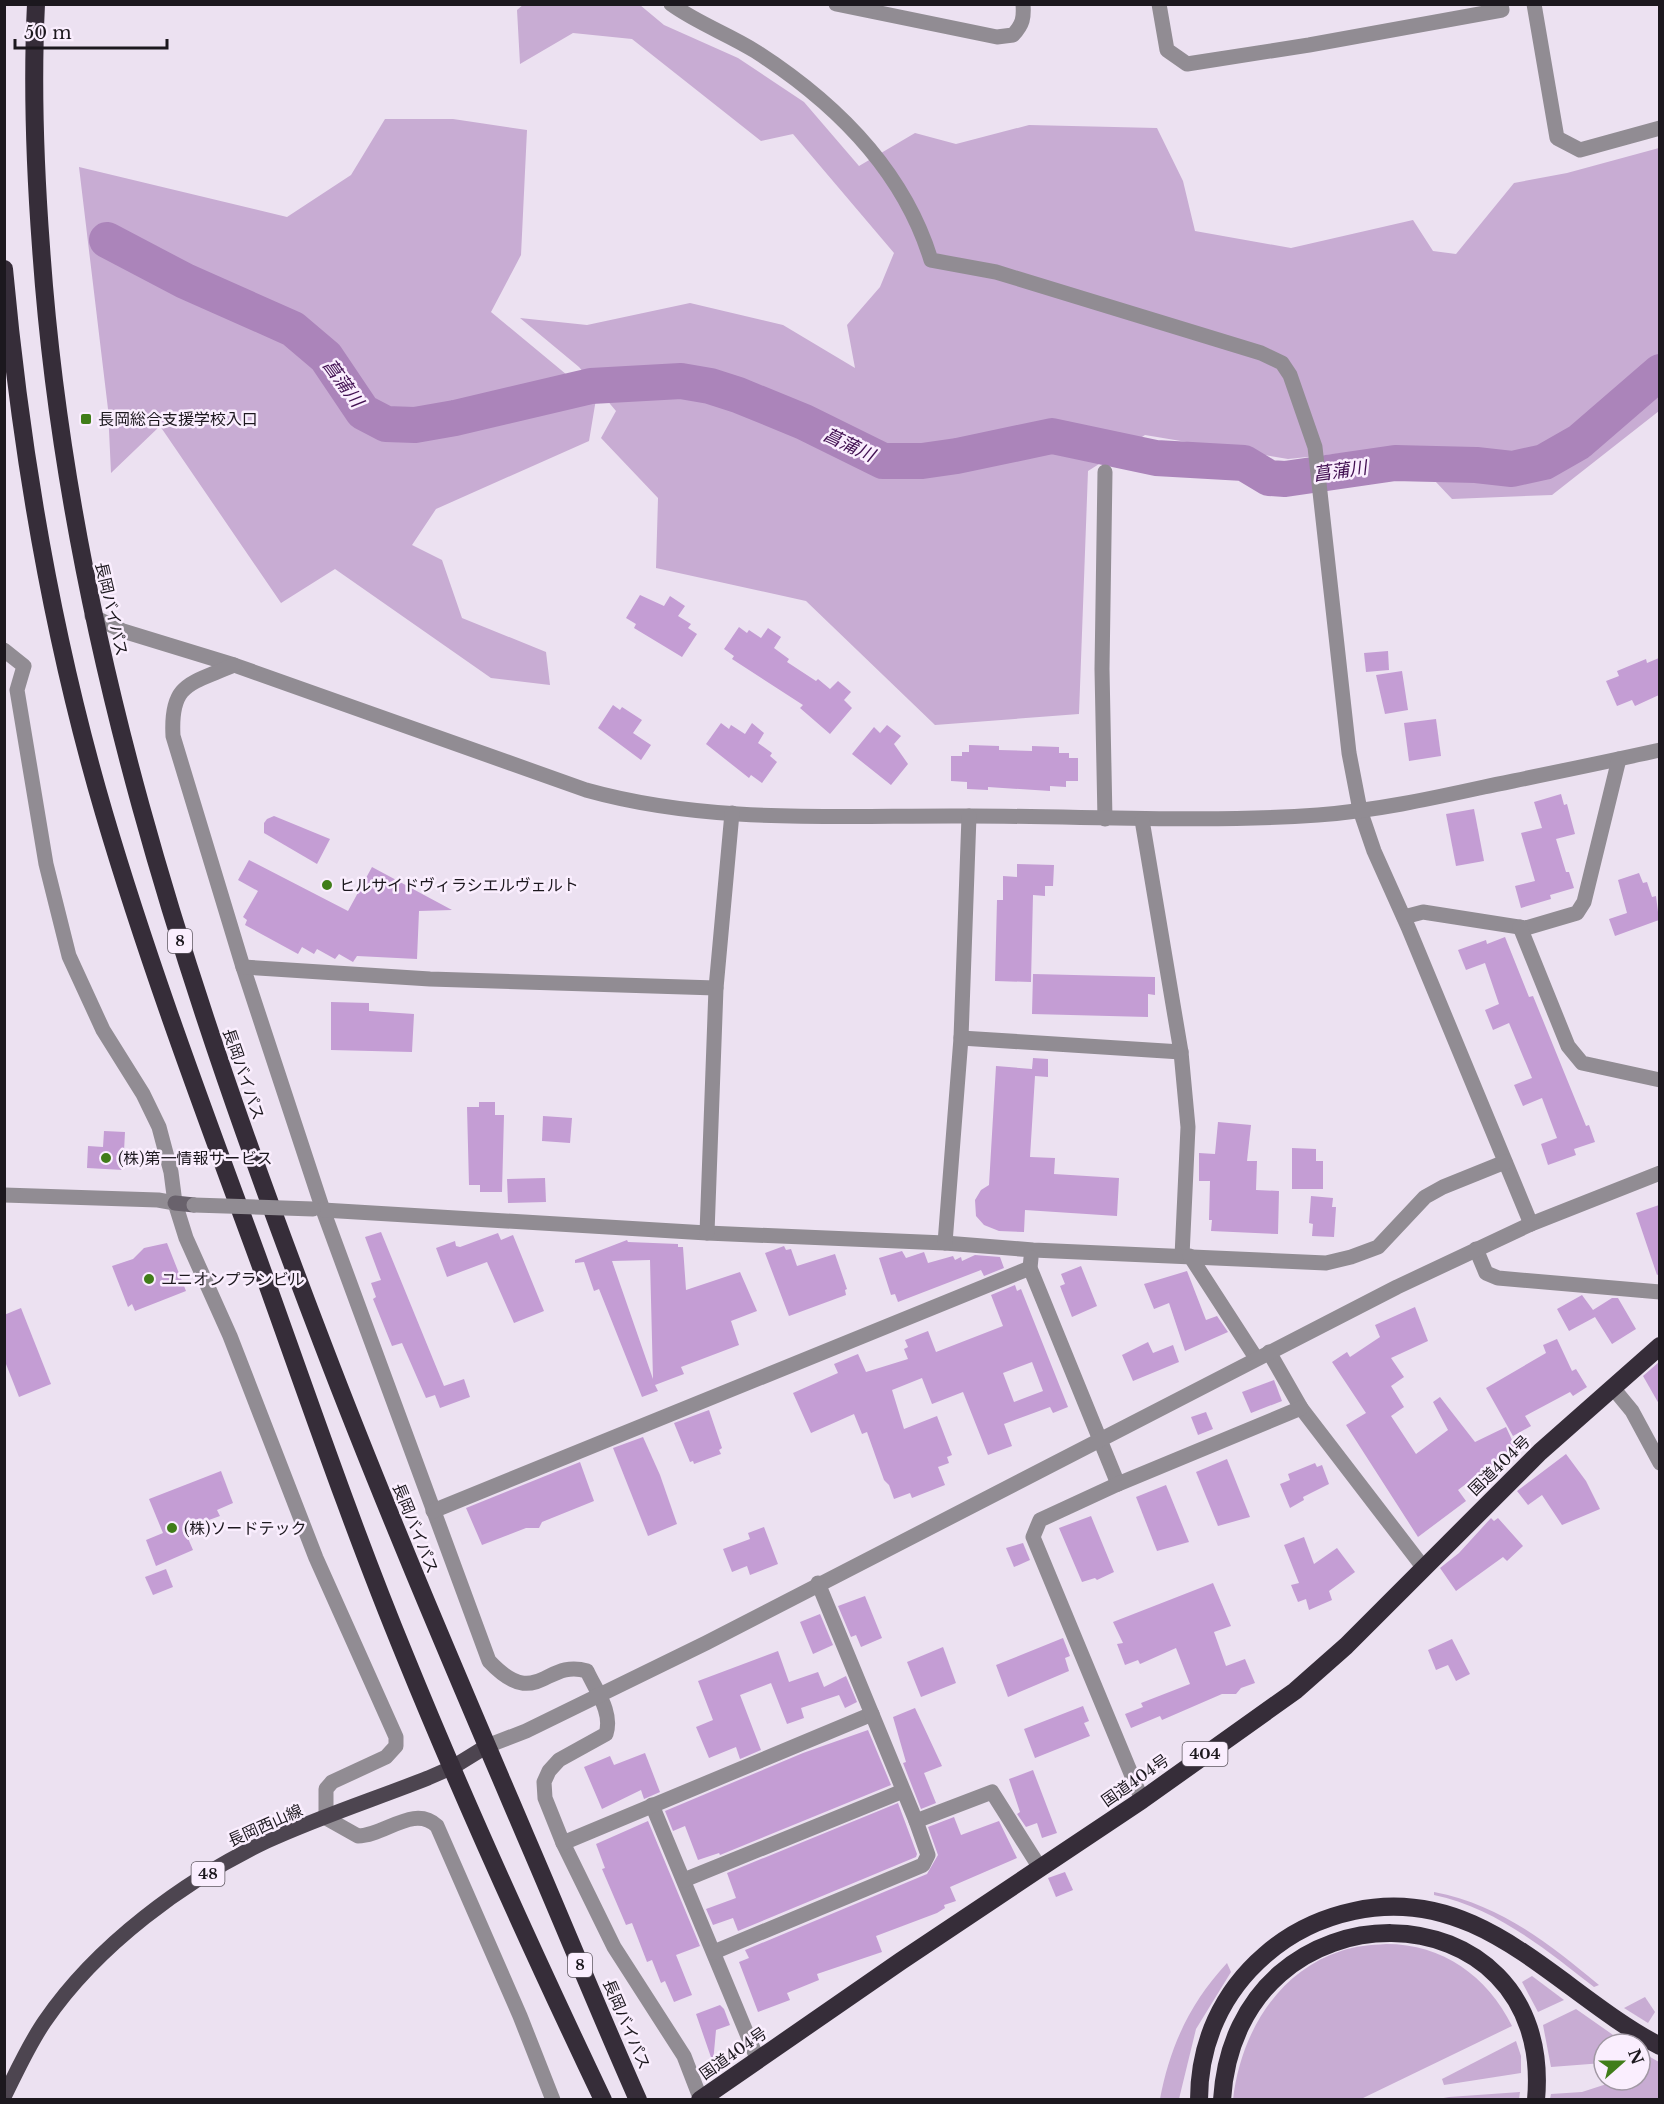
<svg xmlns="http://www.w3.org/2000/svg" width="1664" height="2104" font-family="'Libre Baskerville','Noto Sans JP',serif">
	<rect width="100%" height="100%" fill="#ece1f1"/>
	<g fill="#c8acd3">
		<polygon points="524,4 640,5 664,25 738,58 804,102 859,166 915,133 956,144 1029,125 1157,128 1183,181 1195,231 1291,248 1413,220 1433,251 1456,254 1514,183 1567,173 1659,148 1659,411 1552,495 1452,499 1403,447 1288,459 1145,435 1088,471 1079,714 935,725 806,601 656,568 658,498 601,438 616,411 579,367 520,318 587,325 690,303 783,325 855,368 847,325 880,287 894,253 793,134 761,141 632,39 573,33 520,64 517,10"/>
		<polygon points="385,119 453,119 527,130 521,255 491,312 596,399 589,441 436,509 412,545 442,560 462,618 546,652 550,685 491,678 335,569 281,603 160,426 111,473 108,409 79,167 287,217 351,175"/>
		<path d="M1434 1892C1501 1905 1548 1943 1599 1985L1594 1987C1545 1949 1496 1908 1434 1895Z"/>
		<path d="M1386 1944C1443 1944 1487 1976 1512 2026L1361 2099 1233 2100C1240 2036 1276 1972 1341 1951 1355 1946 1371 1945 1386 1944Z"/>
		<path d="M1227 1963 1231 1972 1196 2029 1179 2099H1160C1170 2046 1190 2003 1227 1963Z"/>
		<polygon points="1532,1976 1564,2000 1538,2012 1522,1982"/>
		<polygon points="1645,1997 1655,2012 1648,2023 1624,2008"/>
		<polygon points="1576,2009 1626,2044 1604,2044 1603,2063 1551,2067 1543,2025"/>
		<polygon points="1516,2041 1521,2056 1521,2073 1444,2085 1442,2079"/>
		<polygon points="1643,2053 1659,2062 1659,2099 1550,2099 1551,2094 1582,2092 1619,2080 1640,2080 1640,2058"/>
		<polygon points="1520,2092 1519,2099 1438,2099 1449,2097"/>
	</g>
	<g fill="none" stroke-linecap="round" stroke-linejoin="round">
		<polyline stroke="#ab84ba" stroke-width="36" points="107,240 185,281 293,329 326,357 363,412 386,424 415,425 455,418 591,386 681,381 710,386 738,395 804,422 883,461 922,461 957,456 1052,436 1156,458 1244,463 1269,478 1285,479 1395,463 1476,465 1512,469 1544,462 1579,442 1660,372"/>
	</g>
	<g fill="#c49dd4" fill-rule="evenodd">
		<polygon points="640,595 664,606 670,596 685,606 678,616 691,624 688,628 697,634 682,657 634,628 636,624 626,618"/>
		<polygon points="739,627 747,633 749,630 761,638 768,628 781,637 774,648 789,659 787,662 816,681 818,679 830,689 838,681 851,692 844,700 852,708 830,734 800,708 803,705 732,659 734,656 724,649"/>
		<polygon points="1388,651 1389,670 1366,672 1364,653"/>
		<polygon points="1659,658 1659,695 1635,706 1632,700 1617,706 1606,681 1619,676 1617,671 1646,659 1647,663"/>
		<polygon points="1402,671 1408,710 1385,714 1376,675"/>
		<polygon points="613,705 620,710 622,707 642,720 633,733 651,745 641,760 598,728"/>
		<polygon points="1436,719 1441,756 1409,761 1404,723"/>
		<polygon points="721,723 729,729 731,725 745,734 752,723 764,733 758,743 772,753 770,756 777,762 762,783 751,775 749,778 706,744"/>
		<polygon points="887,725 901,736 894,744 908,764 891,785 852,754 874,727 880,733"/>
		<polygon points="969,745 999,746 999,750 1032,751 1032,746 1059,747 1059,753 1069,753 1069,758 1078,758 1078,781 1066,781 1066,787 1050,786 1050,791 988,787 988,790 967,789 967,782 951,781 951,756 962,756 962,752 969,752"/>
		<polygon points="1561,794 1564,805 1567,804 1575,834 1556,839 1566,872 1569,872 1574,888 1550,895 1551,899 1521,908 1515,886 1535,881 1521,833 1542,828 1534,802"/>
		<polygon points="1474,809 1484,861 1456,866 1446,814"/>
		<polygon points="274,816 330,839 317,864 264,833 264,823 267,819"/>
		<polygon points="249,860 348,911 372,867 452,910 419,911 417,959 357,956 353,962 339,954 335,959 317,949 314,954 302,947 298,954 245,925 247,920 243,917 258,891 238,880"/>
		<polygon points="1017,864 1054,865 1053,886 1045,886 1045,896 1033,895 1031,982 995,981 997,900 1003,900 1003,876 1017,877"/>
		<polygon points="1639,873 1643,883 1647,882 1652,897 1656,896 1659,920 1615,936 1609,919 1627,913 1618,880"/>
		<polygon points="1505,937 1529,997 1533,996 1586,1126 1589,1125 1595,1142 1574,1149 1576,1155 1548,1165 1541,1144 1557,1138 1542,1098 1523,1106 1514,1085 1532,1078 1509,1023 1493,1030 1485,1010 1499,1004 1485,963 1466,970 1458,950 1486,940 1487,944"/>
		<polygon points="1033,974 1155,977 1155,995 1148,994 1148,1017 1032,1014"/>
		<polygon points="331,1002 369,1003 369,1011 414,1014 412,1052 331,1050"/>
		<polygon points="1033,1058 1048,1059 1048,1077 1035,1076 1030,1157 1055,1158 1054,1174 1119,1178 1117,1216 1025,1210 1024,1232 999,1231 984,1225 976,1216 975,1200 981,1190 989,1185 996,1066 1032,1069"/>
		<polygon points="479,1102 495,1102 495,1115 504,1115 502,1192 480,1192 480,1185 469,1185 467,1107 479,1107"/>
		<polygon points="543,1116 572,1118 570,1143 542,1141"/>
		<polygon points="1218,1122 1251,1125 1247,1161 1257,1161 1256,1190 1279,1191 1278,1234 1211,1231 1212,1220 1209,1220 1210,1181 1199,1181 1199,1153 1215,1154"/>
		<polygon points="104,1131 125,1132 123,1170 87,1168 88,1146 103,1147"/>
		<polygon points="1292,1148 1316,1149 1316,1161 1323,1161 1323,1189 1292,1189"/>
		<polygon points="545,1178 546,1202 508,1203 507,1179"/>
		<polygon points="1311,1196 1333,1198 1332,1207 1336,1207 1334,1237 1312,1236 1313,1224 1309,1223"/>
		<polygon points="1659,1205 1659,1274 1657,1275 1636,1213"/>
		<polygon points="381,1232 444,1386 464,1379 470,1397 440,1408 435,1395 426,1398 402,1343 392,1346 373,1299 376,1297 371,1283 381,1280 365,1237"/>
		<polygon points="498,1233 501,1240 513,1235 544,1311 514,1323 487,1262 447,1277 436,1248 455,1241 456,1246 460,1247"/>
		<path d="M627 1240 628 1242 678 1244V1247H683L686 1290 740 1272 757 1311 731 1321 739 1345 681 1367 684 1374 655 1385 658 1391 642 1397 599 1289 594 1291 584 1262 575 1263V1260ZM650 1260 653 1379 612 1261Z"/>
		<polygon points="167,1243 186,1291 135,1311 132,1304 128,1307 112,1266 133,1259 144,1248"/>
		<polygon points="784,1246 786,1250 791,1249 797,1266 835,1254 847,1289 845,1290 846,1295 789,1316 765,1253"/>
		<polygon points="902,1251 906,1258 924,1252 928,1263 953,1256 955,1260 961,1257 962,1261 975,1255 1000,1257 1004,1268 984,1276 981,1270 898,1302 895,1294 891,1295 879,1258"/>
		<polygon points="1081,1266 1097,1306 1072,1317 1060,1286 1065,1284 1061,1274"/>
		<polygon points="1187,1271 1206,1320 1217,1316 1228,1332 1185,1351 1169,1303 1154,1309 1144,1284"/>
		<path d="M1015 1285 1017 1291 1021 1289 1068 1407 1053 1413 1050 1407 1004 1424 1012 1446 988 1455 963 1392 932 1404 922 1378 892 1390 904 1429 937 1416 952 1455 947 1457 949 1463 938 1467 945 1485 912 1498 910 1493 894 1499 889 1485 884 1480 867 1432 862 1434 854 1414 811 1433 793 1393 838 1373 834 1364 858 1354 866 1372 908 1359 904 1349 908 1347 905 1340 928 1331 936 1352 1003 1326 991 1295ZM1032 1362 1043 1391 1014 1402 1003 1373Z"/>
		<polygon points="1582,1295 1593,1310 1612,1298 1618,1298 1636,1329 1612,1344 1595,1317 1569,1331 1557,1309"/>
		<polygon points="1415,1307 1428,1341 1391,1358 1404,1377 1391,1386 1404,1407 1391,1416 1416,1454 1448,1430 1433,1402 1440,1397 1475,1442 1506,1427 1518,1453 1487,1468 1458,1490 1466,1501 1418,1537 1346,1425 1366,1413 1332,1362 1347,1352 1350,1357 1380,1337 1375,1325"/>
		<polygon points="21,1308 51,1384 19,1397 4,1359 4,1315"/>
		<polygon points="1557,1339 1572,1371 1576,1369 1587,1387 1573,1396 1570,1392 1525,1416 1531,1426 1513,1436 1486,1388 1546,1353 1543,1345"/>
		<polygon points="1148,1342 1153,1353 1173,1345 1179,1362 1133,1381 1122,1355"/>
		<polygon points="1659,1362 1659,1404 1643,1376"/>
		<polygon points="1274,1380 1282,1401 1251,1413 1242,1392"/>
		<polygon points="709,1410 722,1448 719,1450 721,1454 694,1464 693,1461 690,1462 674,1423"/>
		<polygon points="1206,1412 1213,1429 1198,1435 1191,1417"/>
		<polygon points="643,1437 660,1475 677,1524 648,1536 613,1448"/>
		<polygon points="1566,1454 1586,1481 1600,1509 1562,1525 1542,1495 1528,1505 1517,1491"/>
		<polygon points="1227,1459 1250,1517 1218,1526 1196,1472"/>
		<polygon points="580,1462 594,1501 542,1522 539,1528 526,1528 482,1545 466,1508"/>
		<polygon points="1315,1463 1317,1467 1322,1465 1329,1484 1303,1497 1304,1500 1290,1508 1280,1484 1290,1480 1288,1474"/>
		<polygon points="221,1471 233,1503 217,1510 220,1516 184,1529 193,1550 156,1566 146,1540 163,1533 149,1499"/>
		<polygon points="1166,1485 1189,1542 1157,1551 1136,1497"/>
		<polygon points="1091,1516 1114,1572 1097,1580 1095,1578 1082,1582 1059,1528"/>
		<polygon points="1491,1518 1494,1521 1498,1518 1523,1546 1507,1561 1503,1557 1456,1591 1440,1568 1459,1553"/>
		<polygon points="764,1527 778,1564 750,1575 747,1566 732,1572 723,1549 750,1539 748,1533"/>
		<polygon points="1304,1537 1314,1564 1337,1548 1355,1572 1329,1591 1332,1600 1309,1610 1306,1599 1298,1602 1291,1585 1299,1583 1284,1545"/>
		<polygon points="1023,1543 1030,1560 1014,1567 1006,1548"/>
		<polygon points="166,1569 173,1587 153,1595 145,1577"/>
		<polygon points="1213,1583 1231,1626 1214,1632 1226,1666 1245,1659 1255,1683 1241,1688 1236,1694 1222,1694 1162,1720 1160,1716 1131,1728 1125,1714 1143,1707 1141,1703 1190,1684 1176,1648 1140,1664 1138,1660 1125,1665 1117,1644 1123,1643 1113,1622"/>
		<polygon points="865,1596 882,1638 861,1647 856,1635 851,1637 838,1606"/>
		<polygon points="820,1614 833,1645 813,1654 800,1622"/>
		<polygon points="1063,1638 1070,1656 1065,1658 1069,1671 1008,1697 996,1665"/>
		<polygon points="1452,1639 1470,1674 1456,1681 1448,1665 1436,1670 1428,1650"/>
		<polygon points="943,1647 956,1683 921,1697 907,1662"/>
		<polygon points="778,1651 789,1682 818,1672 824,1687 846,1676 857,1702 845,1708 839,1695 801,1708 804,1718 787,1724 771,1683 740,1695 761,1750 740,1759 736,1747 709,1758 696,1727 713,1720 698,1681"/>
		<polygon points="1083,1706 1089,1721 1084,1723 1090,1736 1035,1758 1024,1729"/>
		<polygon points="915,1708 942,1766 924,1773 936,1803 921,1809 903,1763 906,1762 893,1717"/>
		<polygon points="868,1730 891,1785 720,1855 719,1853 698,1860 685,1826 673,1831 665,1811 803,1753"/>
		<polygon points="645,1753 660,1792 644,1799 641,1790 602,1809 584,1767 610,1756 614,1765"/>
		<polygon points="1033,1770 1057,1833 1042,1838 1037,1823 1026,1827 1017,1814 1020,1812 1009,1779"/>
		<polygon points="898,1803 917,1854 916,1857 738,1931 733,1918 713,1925 706,1909 736,1898 727,1873"/>
		<polygon points="954,1817 961,1835 999,1821 1017,1858 950,1887 956,1901 944,1905 945,1908 937,1913 876,1936 882,1952 817,1974 819,1980 787,1993 790,2000 758,2012 739,1962 749,1958 745,1950 927,1874 938,1855 928,1827"/>
		<polygon points="648,1821 700,1946 676,1955 692,1995 674,2002 665,1981 661,1983 652,1960 647,1962 632,1923 626,1925 602,1869 605,1868 596,1844"/>
		<polygon points="1065,1872 1073,1890 1056,1897 1048,1878"/>
		<polygon points="720,2005 724,2009 730,2025 716,2030 713,2063 696,2014"/>
	</g>
	<g fill="none" stroke-linecap="round" stroke-linejoin="round">
		<g stroke="#918c93" stroke-width="15">
			<path d="M671 4C697 23 728 34 755 51 833 101 903 169 931 260L996 272 1261 353 1282 363 1290 375 1315 447 1349 753 1360 810 1374 851 1408 927 1531 1224"/>
			<path d="M836 4 997 37 1013 35C1023 24 1024 18 1023 4"/>
			<polyline points="1159,4 1167,50 1187,64 1309,45 1502,10 1501,4"/>
			<polyline points="1534,4 1557,138 1580,150 1660,128"/>
			<polyline points="1105,472 1102,669 1105,819"/>
			<path d="M92 616 123 631 234 665 586 790C711 825 840 815 969 816 1086 816 1201 823 1318 815 1374 811 1429 799 1484 787 1542 775 1601 763 1660 750"/>
			<path d="M4 650 24 666 17 690 46 864 69 956 103 1030 143 1094 159 1127 171 1172 175 1203 186 1238 230 1336 316 1558 396 1737V1746L386 1757 332 1782 326 1789V1818L358 1836C384 1836 414 1804 437 1826L520 2016 553 2100"/>
			<path d="M234 665C191 684 170 682 173 736L243 967 323 1210 489 1661C537 1712 545 1658 587 1671 596 1691 613 1712 606 1734L559 1760 549 1771 544 1782 545 1798 563 1843 614 1947 684 2056 701 2100"/>
			<polyline points="1404,917 1423,912 1526,928 1577,913 1584,902 1619,759"/>
			<polyline points="1520,927 1568,1046 1582,1063 1660,1080"/>
			<polyline points="243,967 430,979 716,988"/>
			<polyline points="961,1038 1181,1052 1142,820"/>
			<polyline points="1181,1052 1188,1127 1182,1256"/>
			<polyline points="4,1195 158,1200 175,1203"/>
			<polyline points="323,1210 707,1233 945,1243 1033,1250 1326,1263 1351,1257 1378,1247 1425,1197 1443,1187 1505,1162"/>
			<polyline points="707,1233 716,988 732,813"/>
			<polyline points="945,1243 961,1038 969,816"/>
			<polyline points="1476,1249 1486,1273 1498,1278 1660,1292"/>
			<polyline points="1190,1256 1256,1358"/>
			<polyline points="1031,1258 1030,1268 1118,1484"/>
			<polyline points="1269,1352 1301,1408 1423,1567"/>
			<polyline points="1613,1388 1632,1411 1660,1463"/>
			<polyline points="433,1511 1030,1268"/>
			<polyline points="487,1746 526,1731 706,1643 1397,1287 1531,1224 1660,1173"/>
			<polyline points="1142,1800 1033,1537 1040,1520 1118,1484 1301,1408"/>
			<polyline points="652,1805 757,2058"/>
			<polyline points="916,1821 992,1792 1040,1868"/>
			<polyline points="563,1843 872,1714"/>
			<polyline points="684,1880 903,1791"/>
			<polyline points="714,1952 923,1865 928,1855 916,1821 818,1583"/>
		</g>
		<polyline stroke="#69626c" stroke-width="15" points="175,1203 194,1205"/>
		<path stroke="#4d4550" stroke-width="15" d="M4 2097C17 2071 29 2044 45 2021 97 1945 185 1880 267 1841 319 1817 375 1799 428 1778L453 1767 487 1746"/>
		<g stroke="#362d39" stroke-width="18">
			<path d="M36 4C32 85 35 167 41 247 67 629 187 990 323 1345 386 1510 456 1673 525 1835 563 1923 599 2012 638 2100"/>
			<path d="M4 269C21 453 52 636 104 813 149 966 205 1114 260 1264 307 1395 352 1527 405 1656 466 1806 533 1953 603 2100"/>
			<polyline points="700,2100 901,1961 1142,1800 1295,1691 1346,1646 1540,1452 1660,1346"/>
			<path d="M1199 2100C1199 2043 1222 1992 1265 1955 1290 1933 1321 1918 1354 1911 1481 1883 1558 1993 1660 2046"/>
			<path d="M1222 2100C1236 1874 1556 1881 1536 2100"/>
		</g>
		<polyline stroke="#918c93" stroke-width="15" points="194,1205 313,1209"/>
	</g>
	<g fill="#407d19" stroke="#faeefe" stroke-width="2">
		<rect x="80" y="413" width="12" height="12" rx="3"/>
		<circle cx="327" cy="885" r="6"/>
		<circle cx="106" cy="1158" r="6"/>
		<circle cx="149" cy="1279" r="6"/>
		<circle cx="172" cy="1528" r="6"/>
	</g>
	<g text-anchor="middle" stroke-width="5" stroke-linejoin="round" paint-order="stroke">
		<g fill="#faeefe" stroke="#5f5861" stroke-width="1.5">
			<rect x="168" y="929" width="24" height="24" rx="4.5"/>
			<rect x="1182.5" y="1742" width="45" height="24" rx="4.5"/>
			<rect x="191.5" y="1862" width="33" height="24" rx="4.5"/>
			<rect x="568" y="1953" width="24" height="24" rx="4.5"/>
		</g>
		<g font-size="15" font-weight="bold" fill="#1c181e">
			<text x="180" y="946">8</text>
			<text x="1205" y="1759">404</text>
			<text x="208" y="1879">48</text>
			<text x="580" y="1970">8</text>
		</g>
		<g font-size="16" fill="#1c181e" stroke="#faeefe" text-anchor="start">
			<text x="98" y="425">長岡総合支援学校入口</text>
			<text x="339" y="891">ヒルサイドヴィラシエルヴェルト</text>
			<text x="118" y="1164">(株)第一情報サービス</text>
			<text x="161" y="1285">ユニオンプランビル</text>
			<text x="184" y="1534">(株)ソードテック</text>
		</g>
		<g font-size="16" fill="#1c181e" stroke="#faeefe">
			<text transform="translate(112 609) rotate(77)" y="6">長岡バイパス</text>
			<text transform="translate(244 1074) rotate(71)" y="6">長岡バイパス</text>
			<text transform="translate(1499 1465) rotate(-44)" y="6">国道404号</text>
			<text transform="translate(416 1528) rotate(68)" y="6">長岡バイパス</text>
			<text transform="translate(1135 1780) rotate(-35)" y="6">国道404号</text>
			<text transform="translate(265 1825) rotate(-24)" y="6">長岡西山線</text>
			<text transform="translate(627 2024) rotate(67)" y="6">長岡バイパス</text>
			<text transform="translate(733 2053) rotate(-35)" y="6">国道404号</text>
		</g>
		<g font-size="18" font-style="italic" fill="#410f51" stroke="#faeefe">
			<text transform="translate(343 383) rotate(54)" y="6">菖蒲川</text>
			<text transform="translate(849 445) rotate(25)" y="6">菖蒲川</text>
			<text transform="translate(1340 471) rotate(-8)" y="6">菖蒲川</text>
		</g>
	</g>
	<rect width="1664" height="2104" fill="none" stroke="#1c181e" stroke-width="12"/>
	<g transform="translate(1622 2062) rotate(69)"><circle r="28" fill="#faeefe" stroke="#a198a4" stroke-width="1.5"/>
	<path d="M0-4.5L10 22L0 15L-10 22Z" fill="#407d19"/>
	<text y="-9" font-size="16" font-weight="bold" text-anchor="middle" fill="#1c181e">N</text>
	</g>
	<path d="M15 39v9h152v-9" fill="none" stroke="#1c181e" stroke-width="3"/>
	<text x="24" y="39" font-size="18" fill="#1c181e" stroke="#faeefe" stroke-width="4.5" paint-order="stroke">50 m</text>
</svg>
